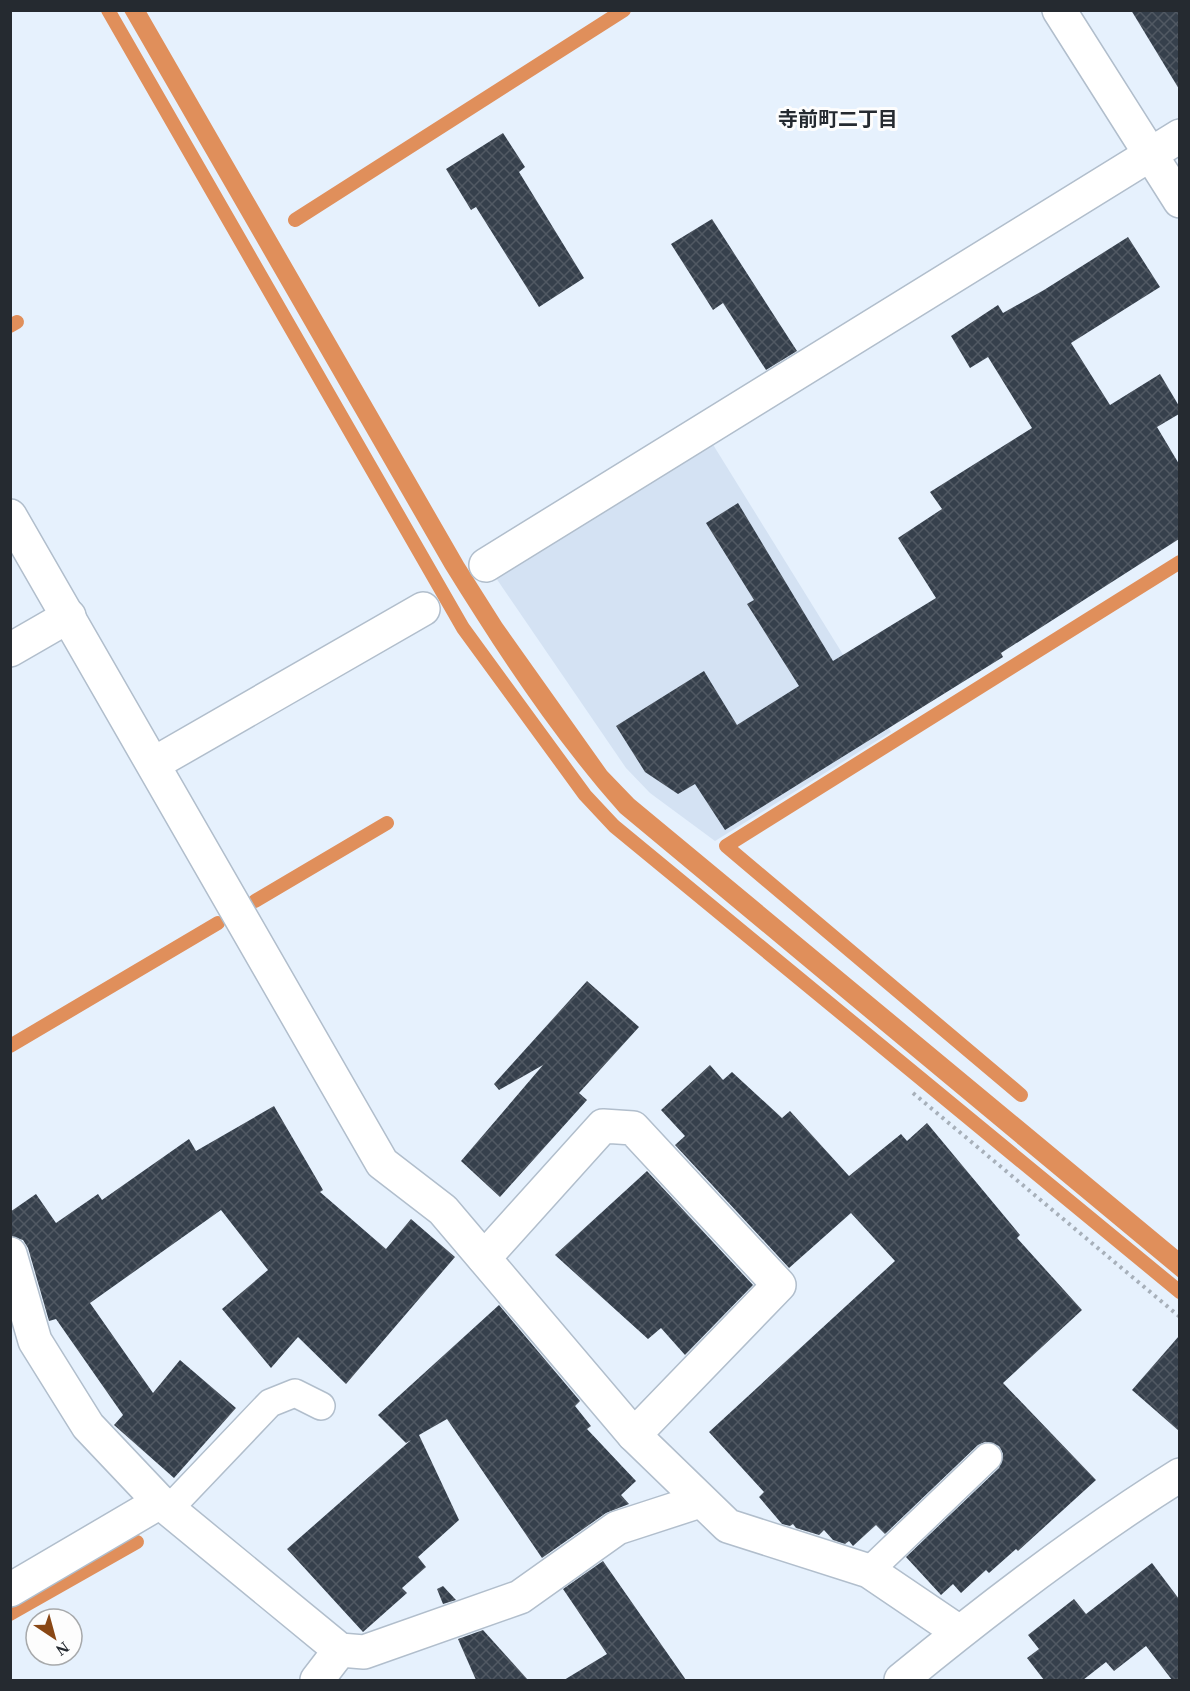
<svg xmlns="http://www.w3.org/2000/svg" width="1190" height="1691" font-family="'Times New Roman','Noto Sans JP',serif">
	<defs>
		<pattern id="building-cross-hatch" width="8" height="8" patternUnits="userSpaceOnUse" patternTransform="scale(1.5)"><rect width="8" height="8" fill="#36404c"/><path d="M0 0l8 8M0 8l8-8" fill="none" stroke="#515963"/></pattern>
	</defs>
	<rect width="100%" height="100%" fill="#e6f1fd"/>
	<polygon fill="#d4e2f3" points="712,443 891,732 715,841 650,793 626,768 496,578"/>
	<path fill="#e08f5b" d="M124 11H146L464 563 502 623 607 771 634 799 1179 1251V1278L620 813C554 739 497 652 445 568Z"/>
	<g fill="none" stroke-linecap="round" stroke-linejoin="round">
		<g stroke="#e08f5b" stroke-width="14">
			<polyline points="108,10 463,628 585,795 614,826 1180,1292"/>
			<polyline points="295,220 624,10"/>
			<polyline points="10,326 17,322"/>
			<polyline points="255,901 387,823"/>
			<polyline points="10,1046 218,923"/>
			<polyline points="1021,1095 726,846 1180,562"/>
			<polyline points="10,1614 137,1542"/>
		</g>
	</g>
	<g fill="url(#building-cross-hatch)">
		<polygon points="1131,10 1179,10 1179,89"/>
		<polygon points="503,133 525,167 519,172 584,278 539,307 476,207 471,210 446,169"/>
		<polygon points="712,219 797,351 766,370 723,303 713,310 671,244"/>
		<polygon points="1128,237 1160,287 1071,343 1110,405 1160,374 1179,406 1179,414 1157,427 1179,464 1179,539 1001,653 1003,657 725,830 695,784 678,794 645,772 616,726 704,671 737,725 799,686 747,604 754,600 706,523 738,503 833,661 936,598 898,538 942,509 930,492 1032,428 988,357 970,368 951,336 998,305 1003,313 1044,290"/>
		<polygon points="587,981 639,1027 579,1093 587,1100 500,1197 461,1161 543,1065 499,1090 494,1084"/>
		<polygon points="710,1065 723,1080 732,1072 782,1118 790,1111 849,1176 901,1134 907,1141 927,1123 1020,1235 1017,1238 1082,1310 1003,1383 1096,1480 1018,1551 1016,1549 989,1573 986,1570 961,1593 953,1584 941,1595 906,1557 999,1468 1003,1454 999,1446 985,1442 978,1445 885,1534 876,1525 853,1546 849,1541 845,1544 833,1540 824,1530 819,1535 796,1528 793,1524 790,1526 782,1524 759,1497 764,1492 709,1432 895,1261 851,1213 789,1268 675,1145 685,1136 661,1110"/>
		<polygon points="274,1106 323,1190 320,1192 386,1249 411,1219 455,1257 346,1384 298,1337 271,1368 222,1309 268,1270 221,1210 90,1303 153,1393 180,1360 236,1408 174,1478 114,1425 123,1415 56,1319 49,1321 28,1248 23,1240 10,1236 10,1212 36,1194 56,1223 98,1194 102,1200 189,1139 196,1151"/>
		<polygon points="647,1171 753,1285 685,1355 661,1328 648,1339 555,1255"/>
		<polygon points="499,1305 580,1401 575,1406 591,1426 587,1429 636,1481 621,1495 629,1504 606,1513 542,1558 447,1419 419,1435 459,1520 418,1557 426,1567 402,1588 407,1593 363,1632 287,1549 411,1440 406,1443 378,1415"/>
		<polygon points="1179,1336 1179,1431 1132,1390"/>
		<polygon points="603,1561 686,1680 564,1680 607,1654 563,1589"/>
		<polygon points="1152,1563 1179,1599 1179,1680 1172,1680 1146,1646 1114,1671 1106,1662 1083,1680 1044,1680 1027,1658 1039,1649 1028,1635 1074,1599 1086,1614"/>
		<polygon points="443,1586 456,1600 443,1604 437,1589"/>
		<polygon points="483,1630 528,1680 476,1680 458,1639"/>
	</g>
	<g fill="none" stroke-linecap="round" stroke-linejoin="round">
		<defs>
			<g id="service">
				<polyline points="169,1509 270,1403 295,1393 321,1406"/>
				<polyline points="869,1571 988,1457"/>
			</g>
			<g id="minor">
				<polyline points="10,516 382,1163 443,1210 634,1435 728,1526 869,1571 959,1632"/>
				<polyline points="486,565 1180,136"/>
				<polyline points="10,650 69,616"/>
				<polyline points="155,763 423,609"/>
				<polyline points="10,1254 35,1341 88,1426 160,1502 340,1650 364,1652 520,1597 617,1528 700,1501"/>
				<polyline points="484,1258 603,1126 633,1128 779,1285 634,1435"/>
				<polyline points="10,1590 160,1502"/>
				<polyline points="317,1680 340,1650"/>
				<path d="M901 1680C990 1607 1082 1536 1180 1475"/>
			</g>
			<polyline id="tertiary" points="1059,10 1180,201"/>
		</defs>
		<use href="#service" stroke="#b1becc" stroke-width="30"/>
		<use href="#minor" stroke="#b1becc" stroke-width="36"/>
		<use href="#tertiary" stroke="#b1becc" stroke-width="36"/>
		<polyline stroke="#a7b0ba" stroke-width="4" stroke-dasharray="3 4.5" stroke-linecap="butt" points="913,1093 1180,1317"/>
		<use href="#service" stroke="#fff" stroke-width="27"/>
		<use href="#minor" stroke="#fff" stroke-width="33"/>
		<use href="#tertiary" stroke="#fff" stroke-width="33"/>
	</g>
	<g text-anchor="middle" stroke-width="6" stroke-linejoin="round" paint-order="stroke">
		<g font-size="20" font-weight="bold" fill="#252a30" stroke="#fdfdfd">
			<text x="838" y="126">寺前町二丁目</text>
		</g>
	</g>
	<rect width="1190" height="1691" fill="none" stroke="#252a30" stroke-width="24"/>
	<g transform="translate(54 1637) rotate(144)"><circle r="28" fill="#fdfdfd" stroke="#a7a9ab" stroke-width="1.5"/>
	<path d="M0-4.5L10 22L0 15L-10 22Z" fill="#894715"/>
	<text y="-9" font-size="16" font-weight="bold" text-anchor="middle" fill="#252a30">N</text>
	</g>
</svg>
